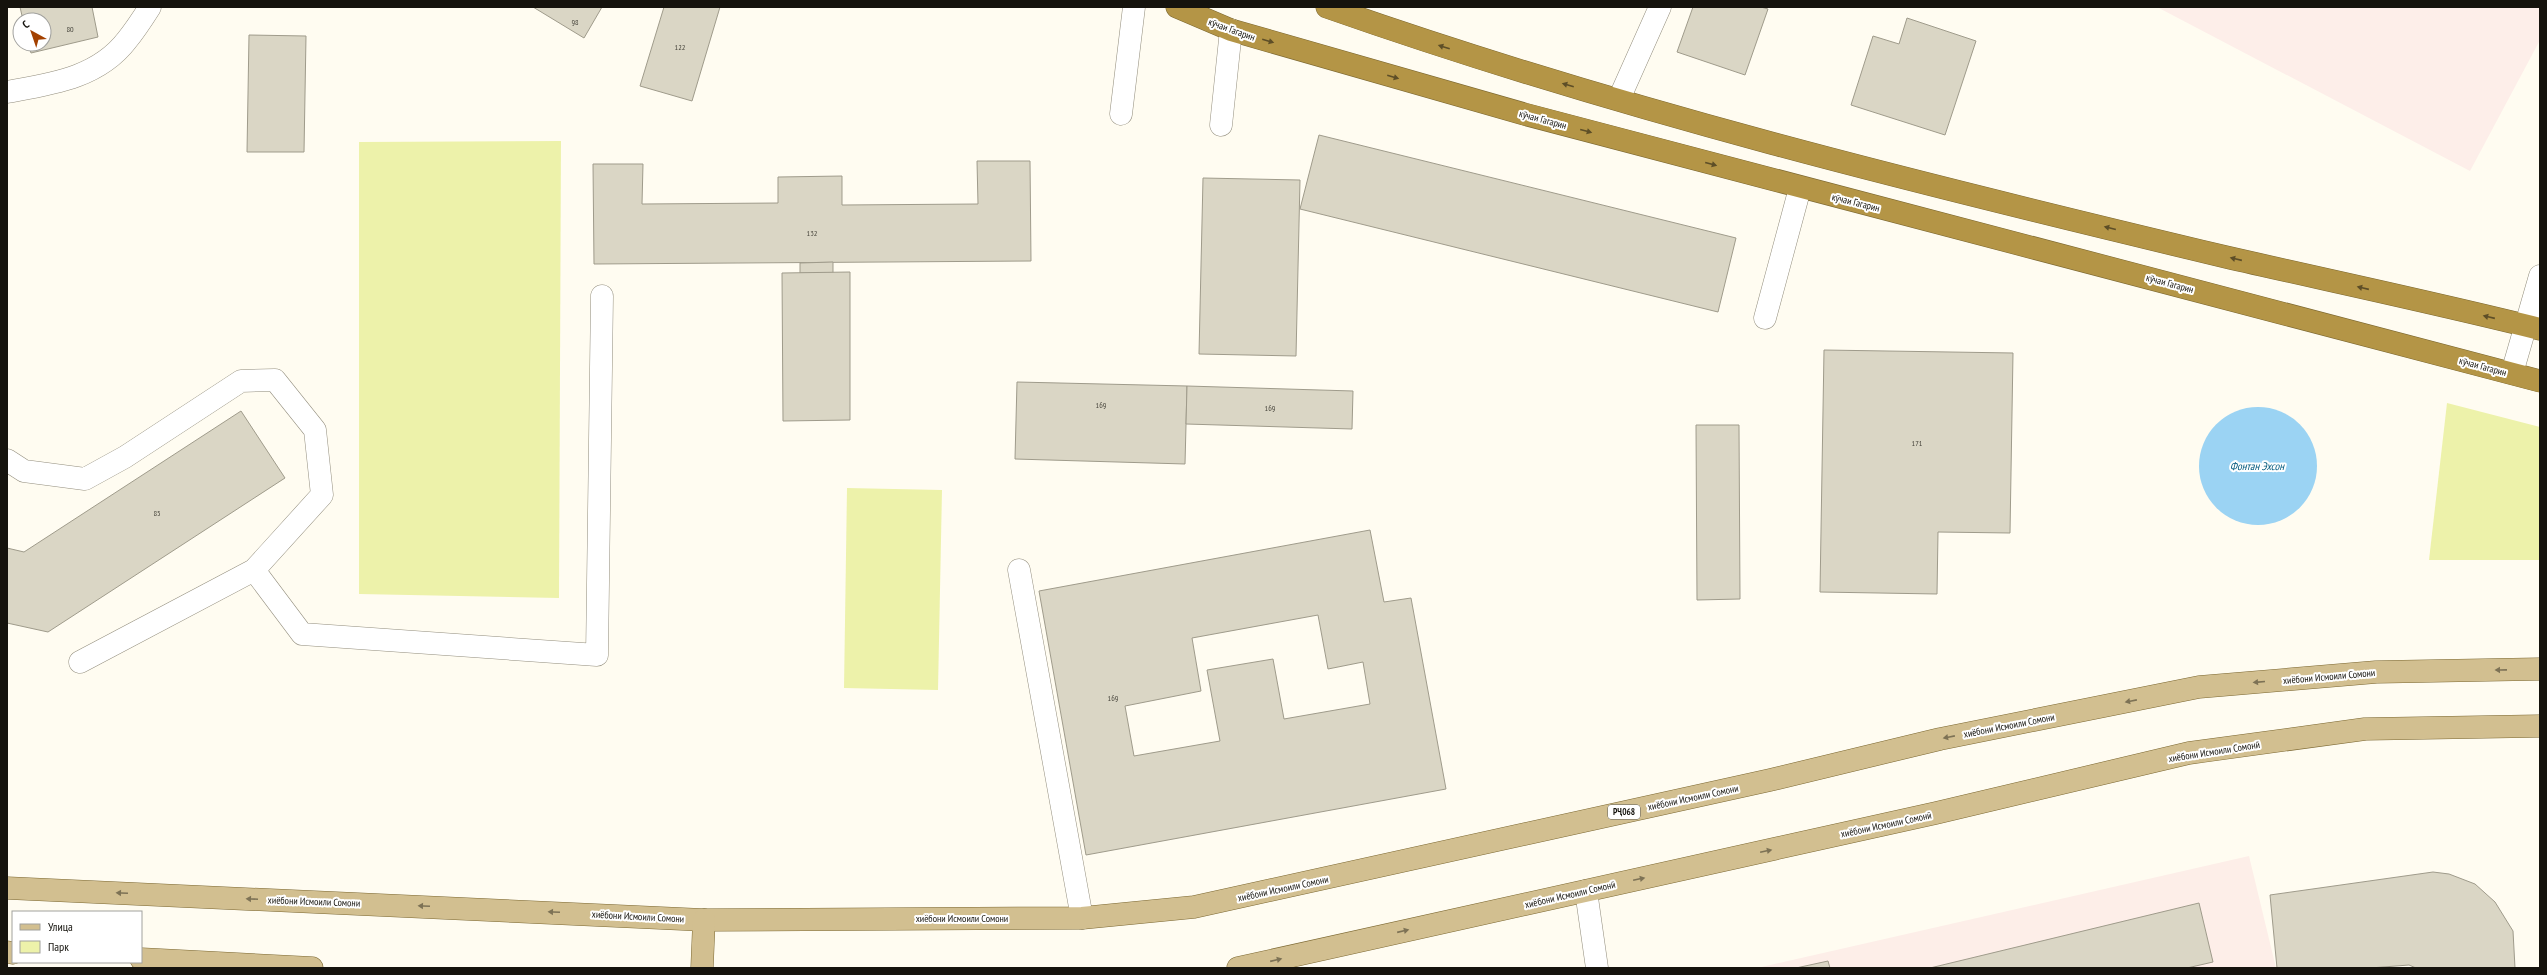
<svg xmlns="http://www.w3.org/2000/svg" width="2547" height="975" font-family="'PT Sans Narrow',sans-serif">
	<rect width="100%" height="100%" fill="#fffcf1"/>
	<polygon fill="#fdeee8" points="2249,856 2276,968 1757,968"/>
	<polygon fill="#fdeee9" points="2157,7 2540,7 2540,40 2470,171"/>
	<g fill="#edf2aa">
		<polygon points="561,141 559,598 359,594 359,142"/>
		<polygon points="2447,403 2540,427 2540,560 2429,560"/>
		<polygon points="847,488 942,490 938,690 844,688"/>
	</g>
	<circle fill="#9bd3f3" cx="2258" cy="466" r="59"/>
	<g fill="#dad6c5" stroke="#9f9b8b" fill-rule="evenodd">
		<polygon points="20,7 92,7 98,37 31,53 28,44 44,44 44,20 23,20"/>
		<polygon points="533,7 602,7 584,38"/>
		<polygon points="664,7 720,7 692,101 640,86"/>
		<polygon points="1693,7 1761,7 1768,9 1745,75 1677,52"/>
		<polygon points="1907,18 1976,41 1945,135 1851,105 1873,36 1899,44"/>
		<polygon points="249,35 306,36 304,152 247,152"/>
		<polygon points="1319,135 1736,238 1718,312 1300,209"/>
		<polygon points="977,161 1030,161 1031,261 594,264 593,164 643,164 642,204 778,203 778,177 842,176 842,205 978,204"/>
		<polygon points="1203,178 1300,180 1296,356 1199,354"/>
		<polygon points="833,262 833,273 800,273 800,263"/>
		<polygon points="850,272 850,420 783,421 782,273"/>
		<polygon points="1824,350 2013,353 2010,533 1938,532 1937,594 1820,592"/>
		<polygon points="1017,382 1187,386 1185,464 1015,459"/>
		<polygon points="1187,386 1353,391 1352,429 1186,424"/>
		<polygon points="241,411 285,478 48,632 7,623 7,548 24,552"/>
		<polygon points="1696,425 1739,425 1740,599 1697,600"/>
		<path d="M1370 530 1384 602 1411 598 1446 789 1086 855 1039 591ZM1318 615 1328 669 1363 662 1370 704 1284 719 1273 659 1207 670 1220 741 1134 756 1125 706 1201 691 1192 638Z"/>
		<polygon points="2433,872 2449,874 2475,884 2495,902 2513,931 2515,968 2416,968 2409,965 2370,968 2277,968 2270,895"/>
		<polygon points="2199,903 2213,962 2187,968 1930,968"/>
		<polygon points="1828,961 1830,968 1796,968"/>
	</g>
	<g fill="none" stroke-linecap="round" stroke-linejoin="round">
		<defs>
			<g id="minor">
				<path d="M7 92C51 84 98 78 127 40 136 29 143 18 150 7"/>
				<polyline points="1619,99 1660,7"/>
				<polyline points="1121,114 1134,7"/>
				<polyline points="1221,125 1231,30"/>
				<polyline points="1765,318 1800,188"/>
				<polyline points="2512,373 2540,276"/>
				<polyline points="7,460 24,471 85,479 125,457 241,381 275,380 315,430 322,495 254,570 80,662"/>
				<polyline points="254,570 302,634 597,655 602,296"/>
				<polyline points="1019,570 1082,918"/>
				<polyline points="1586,891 1597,968"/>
			</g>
			<g id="major">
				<polyline points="7,888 704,920 1082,918 1194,907 1770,780 1940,739 2199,687 2376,672 2540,669"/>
				<polyline points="7,952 13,953"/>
				<polyline points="141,959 312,968"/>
				<polyline points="702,968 704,920"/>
				<polyline points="1238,968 1936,813 2189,753 2365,729 2540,726"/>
			</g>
			<g id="highway">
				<polyline points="1177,7 1231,30 1524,114 2540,381"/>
				<path d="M1327 7C1620 110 1924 185 2226 257 2331 281 2436 303 2540 329"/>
			</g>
		</defs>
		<use href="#minor" stroke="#938e7e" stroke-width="23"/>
		<use href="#major" stroke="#7c6832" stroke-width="23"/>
		<use href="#highway" stroke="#7c6832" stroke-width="23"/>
		<use href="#minor" stroke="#fff" stroke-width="22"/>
		<use href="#major" stroke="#d2bf90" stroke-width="22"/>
		<use href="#highway" stroke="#b49546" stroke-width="22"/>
	</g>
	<defs><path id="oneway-solid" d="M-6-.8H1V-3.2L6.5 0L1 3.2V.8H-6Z"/></defs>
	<g fill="#5d4e27">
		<use href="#oneway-solid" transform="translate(1268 41) rotate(16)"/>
		<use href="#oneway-solid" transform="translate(1444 47) rotate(-163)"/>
		<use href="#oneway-solid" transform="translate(1393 77) rotate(16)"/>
		<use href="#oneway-solid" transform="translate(1568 85) rotate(-164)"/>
		<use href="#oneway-solid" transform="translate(1586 131) rotate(15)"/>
		<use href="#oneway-solid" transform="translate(1711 164) rotate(15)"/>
		<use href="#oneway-solid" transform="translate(2110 228) rotate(-166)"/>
		<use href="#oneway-solid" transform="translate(2236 259) rotate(-167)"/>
		<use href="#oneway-solid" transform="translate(2363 288) rotate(-167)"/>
		<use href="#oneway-solid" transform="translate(2489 317) rotate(-167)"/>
	</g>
	<g fill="#7d7255">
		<use href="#oneway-solid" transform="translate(2501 670) rotate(179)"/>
		<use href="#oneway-solid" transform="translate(2259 682) rotate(175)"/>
		<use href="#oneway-solid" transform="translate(2131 701) rotate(169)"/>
		<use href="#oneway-solid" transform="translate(1949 737) rotate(169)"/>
		<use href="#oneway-solid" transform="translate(1766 851) rotate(-12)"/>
		<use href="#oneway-solid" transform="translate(1639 879) rotate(-12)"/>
		<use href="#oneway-solid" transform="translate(122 893) rotate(-178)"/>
		<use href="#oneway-solid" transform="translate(252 899) rotate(-178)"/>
		<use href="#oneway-solid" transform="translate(424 906) rotate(-178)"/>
		<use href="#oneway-solid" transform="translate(554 912) rotate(-178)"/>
		<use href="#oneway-solid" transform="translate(1403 931) rotate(-13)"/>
		<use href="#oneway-solid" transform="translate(1276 960) rotate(-13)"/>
	</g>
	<g text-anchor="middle" stroke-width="4" stroke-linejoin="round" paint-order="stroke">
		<g font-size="8" fill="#46443b">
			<text x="575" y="25">98</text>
			<text x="70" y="32">80</text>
			<text x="680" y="50">122</text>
			<text x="812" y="236">132</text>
			<text x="1101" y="408">169</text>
			<text x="1270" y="411">169</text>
			<text x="1917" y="446">171</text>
			<text x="157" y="516">85</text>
			<text x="1113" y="701">169</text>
		</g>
		<rect fill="#fff" stroke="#5b5a56" stroke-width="1" x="1608" y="805" width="32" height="14" rx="3"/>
		<g font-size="9" font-weight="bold" fill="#15130d">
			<text x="1624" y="815">РҶ068</text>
		</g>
		<g font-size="10" fill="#15130d" stroke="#fff">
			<text transform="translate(1232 29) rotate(20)" y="4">кӯчаи Гагарин</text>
			<text transform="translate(1543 119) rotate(15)" y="4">кӯчаи Гагарин</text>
			<text transform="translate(1856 202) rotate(14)" y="4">кӯчаи Гагарин</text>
			<text transform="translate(2170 283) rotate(15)" y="4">кӯчаи Гагарин</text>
			<text transform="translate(2483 366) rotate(15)" y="4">кӯчаи Гагарин</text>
			<text transform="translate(2329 676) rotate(-5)" y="4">хиёбони Исмоили Сомони</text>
			<text transform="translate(2009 725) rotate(-11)" y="4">хиёбони Исмоили Сомони</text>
			<text transform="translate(2214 751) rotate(-9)" y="4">хиёбони Исмоили Сомонӣ</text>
			<text transform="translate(1693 797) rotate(-12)" y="4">хиёбони Исмоили Сомони</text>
			<text transform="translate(1886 824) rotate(-12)" y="4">хиёбони Исмоили Сомонӣ</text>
			<text transform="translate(1283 888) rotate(-12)" y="4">хиёбони Исмоили Сомони</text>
			<text transform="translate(1570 894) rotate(-13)" y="4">хиёбони Исмоили Сомонӣ</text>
			<text transform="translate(314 901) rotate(2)" y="4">хиёбони Исмоили Сомони</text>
			<text transform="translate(638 916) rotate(3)" y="4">хиёбони Исмоили Сомони</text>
			<text x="962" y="922">хиёбони Исмоили Сомони</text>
		</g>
		<g font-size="11" font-style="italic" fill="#02597d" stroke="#fff">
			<text x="2257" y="470">Фонтан Эхсон</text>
		</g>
	</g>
	<rect width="2547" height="975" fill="none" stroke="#15130d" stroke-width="16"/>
	<rect x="12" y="911" width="130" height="52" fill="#ffffff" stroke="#a1a19e"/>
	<rect x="20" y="924" width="20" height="6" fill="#d2bf90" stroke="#a1a19e"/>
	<text x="48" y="931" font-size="12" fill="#15130d">Улица</text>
	<rect x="20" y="941" width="20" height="12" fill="#edf2aa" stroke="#a1a19e"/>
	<text x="48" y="951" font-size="12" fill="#15130d">Парк</text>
	<g transform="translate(32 32) rotate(320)"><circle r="19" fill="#ffffff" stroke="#a1a19e"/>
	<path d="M0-3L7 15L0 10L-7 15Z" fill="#a34100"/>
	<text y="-6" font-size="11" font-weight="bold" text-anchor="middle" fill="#15130d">С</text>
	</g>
</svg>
